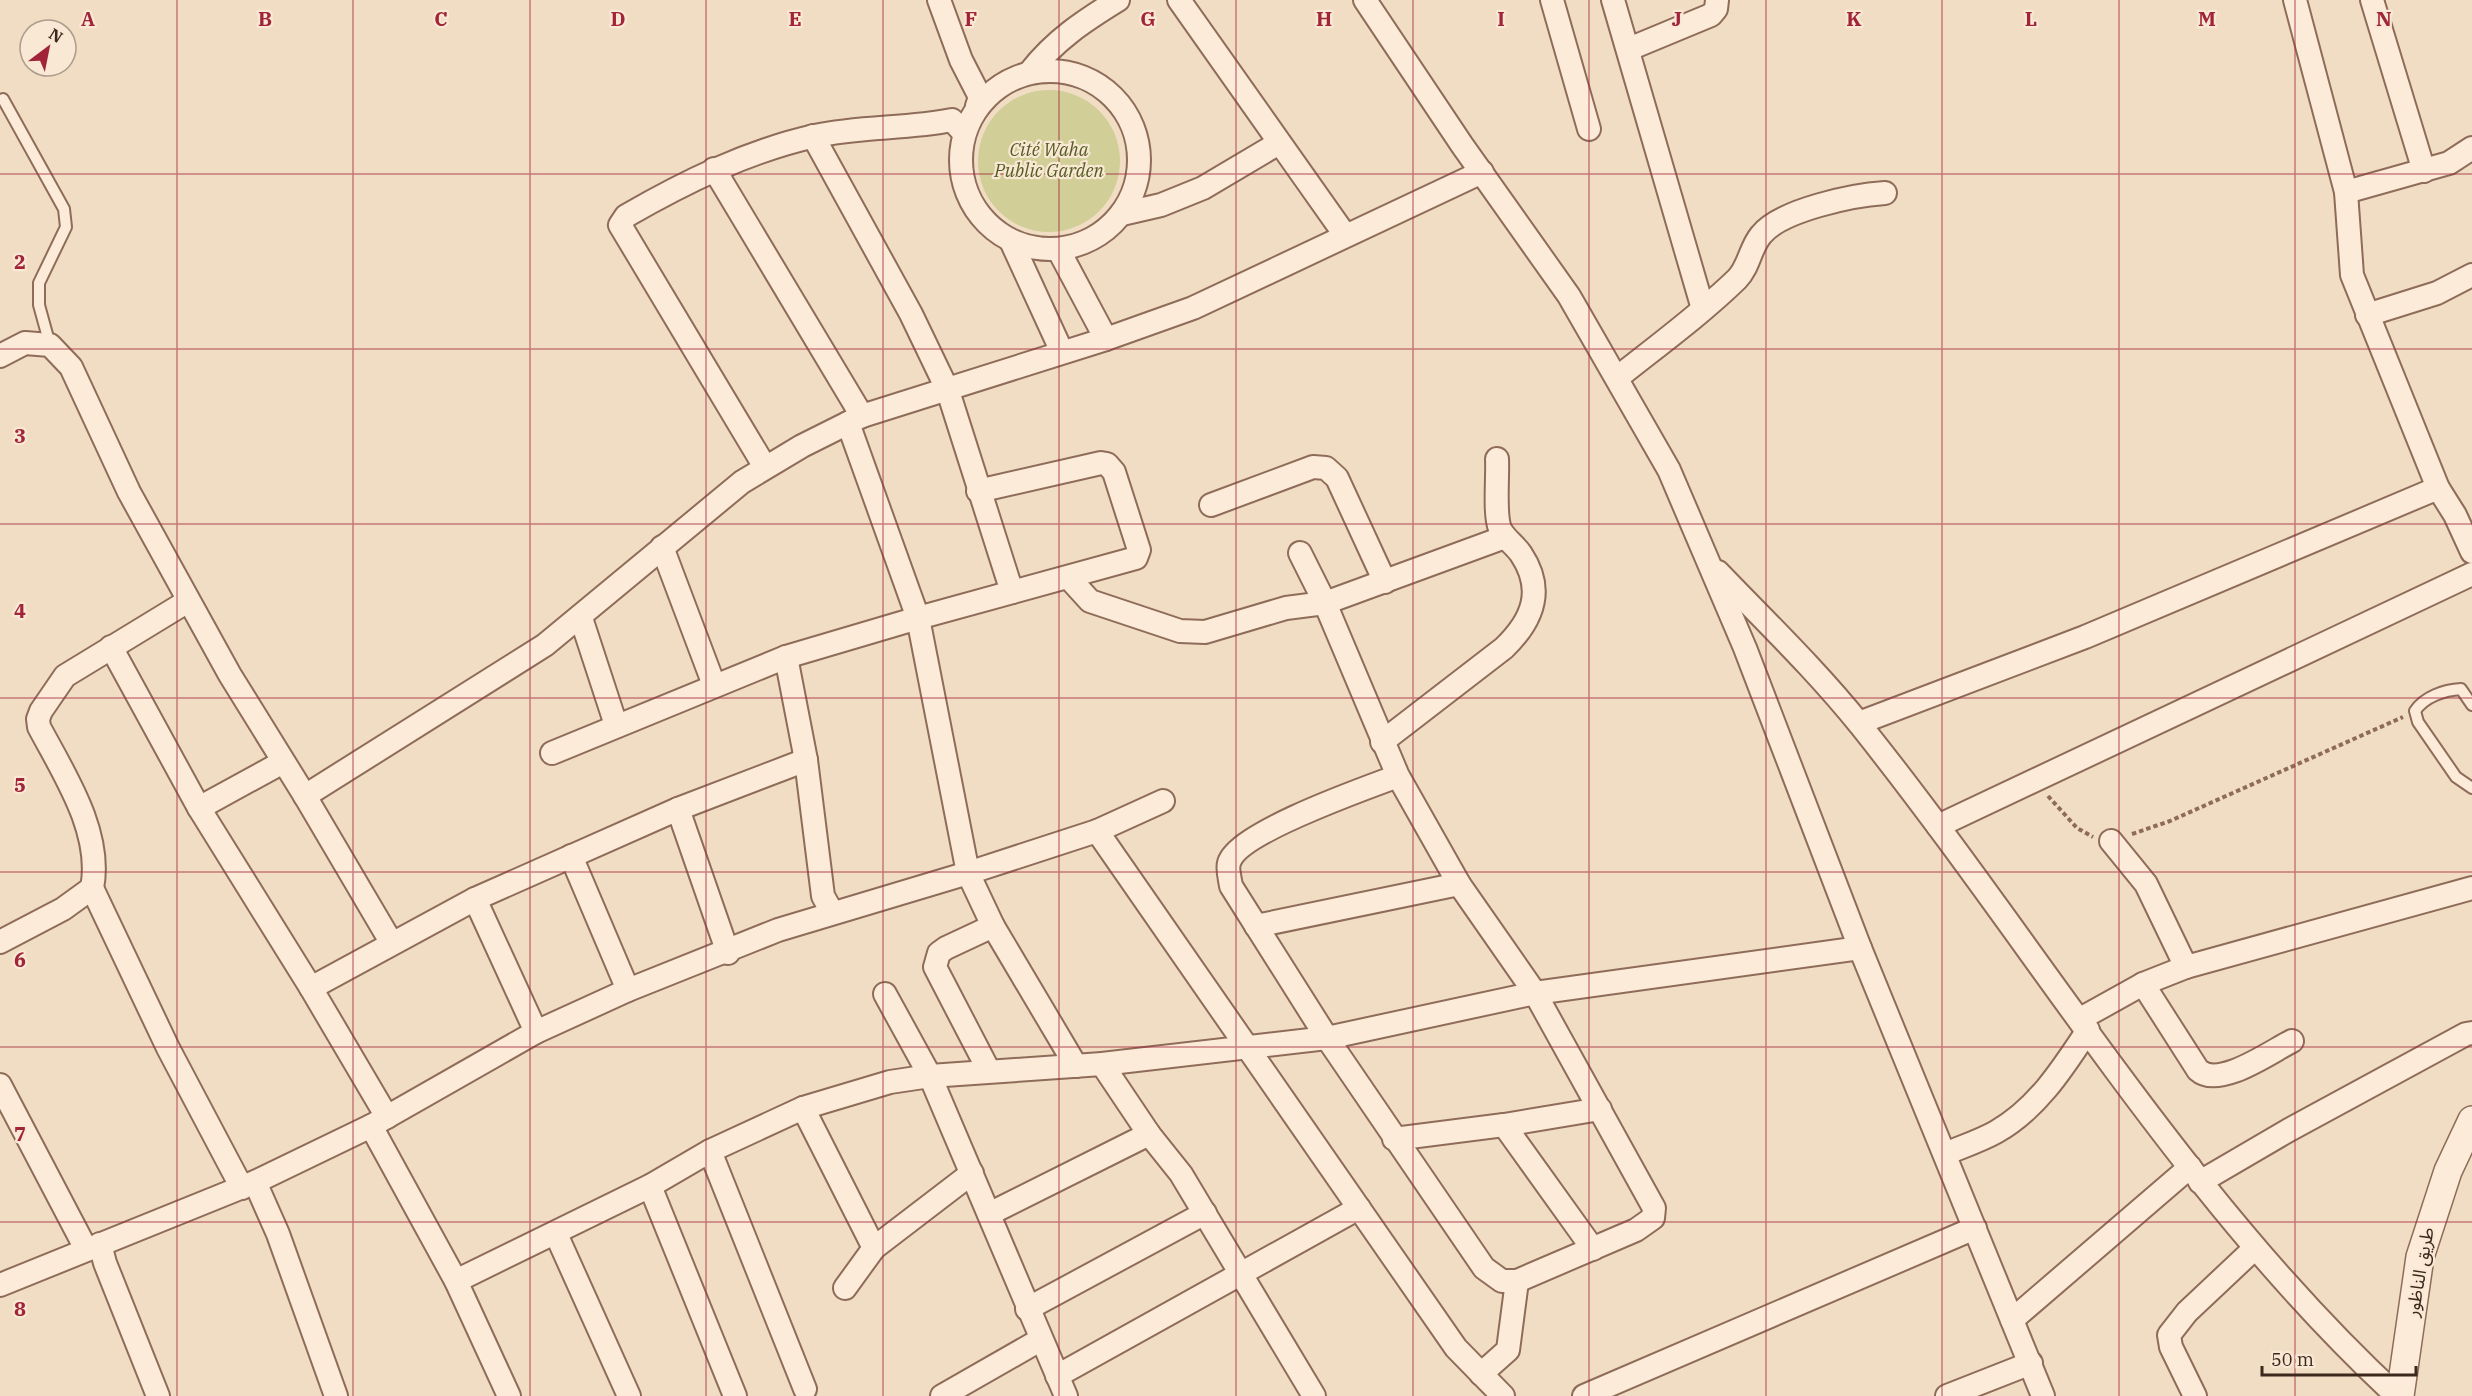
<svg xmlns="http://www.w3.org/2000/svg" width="2472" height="1396" font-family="'IBM Plex Serif','Noto Sans Arabic',serif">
	<rect width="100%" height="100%" fill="#f1ddc4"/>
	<circle fill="#d1ce97" cx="1049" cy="161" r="71"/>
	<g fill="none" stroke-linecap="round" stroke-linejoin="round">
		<defs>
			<g id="service">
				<polyline points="3,99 64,209 66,227 39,283 39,305 50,345"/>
				<path d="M2472 705 2461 689C2444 690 2424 697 2415 711L2418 722 2456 777 2472 788"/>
			</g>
			<g id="minor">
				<polyline points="939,0 961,60 980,97 977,106"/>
				<polyline points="1179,0 1345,235"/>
				<polyline points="1365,0 1462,145 1569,296 1669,470 1745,648 1860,948 2043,1396"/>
				<polyline points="1552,0 1589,129"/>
				<polyline points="1613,0 1703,309"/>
				<polyline points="2295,0 2346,192 2352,275 2438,488 2455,515 2472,552"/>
				<polyline points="2372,0 2424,171"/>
				<polyline points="1629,49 1711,15 1716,9 1717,0"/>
				<circle cx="1050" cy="160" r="89"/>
				<path d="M1030 72C1055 40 1084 21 1118 0"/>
				<polyline points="813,136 911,314 948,391 1012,592"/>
				<polyline points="714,169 862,416"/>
				<polyline points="2346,192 2449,163 2472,148"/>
				<polyline points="1122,214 1161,205 1203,188 1279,143"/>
				<polyline points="1011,241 1062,352"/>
				<polyline points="1058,249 1106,339"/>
				<polyline points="2367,315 2437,293 2472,275"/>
				<polyline points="0,356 25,343 50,345 71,367 129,492 230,675 305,796 391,942"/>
				<path d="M1617 378C1657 346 1700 315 1737 279 1749 267 1750 248 1761 235 1781 210 1853 195 1885 193"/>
				<polyline points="848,423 918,618 968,873 993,926 1076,1066"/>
				<path d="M765 467 620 225 626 216C685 182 748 151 815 136 861 126 907 129 952 120L964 133"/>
				<polyline points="1211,505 1313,467 1326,468 1337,478 1385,582"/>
				<polyline points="662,547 714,685"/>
				<path d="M1300 553 1325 603 1398 776 1459 884 1535 993 1654 1208 1653 1218 1636 1230 1517 1281H1502L1484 1268 1327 1038 1231 886C1230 879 1227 869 1229 863 1237 833 1366 788 1398 776"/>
				<path d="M1718 572C1766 622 1817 671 1861 726 2039 949 2186 1201 2397 1396"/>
				<polyline points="1069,578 1090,601 1180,631 1205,632 1286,608 1325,603 1505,537"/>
				<polyline points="581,618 616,725"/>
				<polyline points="111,647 199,808 311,988 387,1117"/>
				<polyline points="786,657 806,760 823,896 832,912"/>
				<polyline points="1859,723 2085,637 2438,488"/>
				<path d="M1382 742 1504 648C1533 620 1545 590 1521 554 1515 545 1505 539 1500 529 1494 514 1498 477 1497 459"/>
				<polyline points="552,753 786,657 918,618 1136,558 1139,550 1114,472 1107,464 1101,463 978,491"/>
				<polyline points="305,796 545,645 742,482 802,446 862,416 1106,339 1193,308 1482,172"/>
				<polyline points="199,808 283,762"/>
				<polyline points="678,809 728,953"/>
				<polyline points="1938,826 2472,574"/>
				<polyline points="1097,831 1456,1348 1503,1396"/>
				<polyline points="2111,841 2146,884 2186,967"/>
				<polyline points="571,856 628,990"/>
				<polyline points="92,888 168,1048 242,1188"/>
				<polyline points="475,899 536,1032"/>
				<polyline points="1256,926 1459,884"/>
				<path d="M0 942 63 909 92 888C103 833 64 774 39 727L38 719 41 711 65 676 188 601"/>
				<path d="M2143 984 2198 1070C2219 1089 2270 1052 2292 1041"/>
				<polyline points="311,988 475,899 678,809 806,760"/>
				<polyline points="885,994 930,1076 1066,1396"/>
				<polyline points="2080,1019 2143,984 2186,967 2472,888"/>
				<polyline points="1102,1064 1149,1134 1181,1174 1314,1396"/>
				<polyline points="989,1071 935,967 939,953 946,948 993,926"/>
				<polyline points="0,1085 86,1249"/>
				<polyline points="803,1108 874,1248"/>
				<polyline points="1504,1125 1593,1249"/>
				<polyline points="371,1126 456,1281 509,1396"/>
				<polyline points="1394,1139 1504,1125 1600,1109"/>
				<polyline points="710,1151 805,1389"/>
				<path d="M1945 1154C1961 1147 1980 1141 1996 1132 2037 1109 2063 1068 2088 1030"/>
				<polyline points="255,1182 278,1234 336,1396"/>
				<polyline points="2200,1182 2289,1130 2466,1034 2472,1033"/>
				<polyline points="650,1186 735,1396"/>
				<polyline points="989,1214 1149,1134"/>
				<polyline points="556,1234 629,1396"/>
				<polyline points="100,1244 105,1263 158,1396"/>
				<polyline points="456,1281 650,1186 710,1151 803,1108 890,1082 930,1076 1102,1064 1327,1038 1535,993 1860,948"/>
				<polyline points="0,1285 255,1182 371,1126 536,1032 628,990 778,930 968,873 1097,831 1163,801"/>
				<polyline points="845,1288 874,1248 972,1173"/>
				<polyline points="1027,1309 1205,1213"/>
				<polyline points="2012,1320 2190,1167"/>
				<polyline points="1481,1374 1508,1350 1517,1281"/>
				<polyline points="1057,1376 1359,1208"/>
				<polyline points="942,1396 1040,1340"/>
				<polyline points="1584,1396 1975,1228"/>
				<polyline points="1947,1396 2031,1363"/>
				<polyline points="2195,1396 2171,1347 2169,1335 2187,1312 2255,1248"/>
			</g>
			<polyline id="tertiary" points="2400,1396 2420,1257 2448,1171 2472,1120"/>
		</defs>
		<use href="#service" stroke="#8e6c59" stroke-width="14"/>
		<use href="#minor" stroke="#8e6c59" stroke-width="26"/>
		<use href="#tertiary" stroke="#8e6c59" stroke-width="30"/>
		<g stroke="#8e6c59" stroke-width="4" stroke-dasharray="4.5 3" stroke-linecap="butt">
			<polyline points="2048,796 2077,828 2093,837"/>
			<polyline points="2132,834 2170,821 2403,717"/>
		</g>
		<use href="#service" stroke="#fbebd8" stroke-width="10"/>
		<use href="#minor" stroke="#fbebd8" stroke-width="22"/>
		<use href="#tertiary" stroke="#fbebd8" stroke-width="27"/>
	</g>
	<path fill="none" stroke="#a12439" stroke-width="1.5" stroke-opacity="0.55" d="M177 0V1396M353 0V1396M530 0V1396M706 0V1396M883 0V1396M1059 0V1396M1236 0V1396M1413 0V1396M1589 0V1396M1766 0V1396M1942 0V1396M2119 0V1396M2295 0V1396M0 174H2472M0 349H2472M0 524H2472M0 698H2472M0 872H2472M0 1047H2472M0 1222H2472"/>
	<g text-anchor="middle" stroke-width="4.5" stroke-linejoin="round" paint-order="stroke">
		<g font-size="18" font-style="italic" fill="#555b23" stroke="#f8e8d4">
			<text x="1049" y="156">Cité Waha<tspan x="1049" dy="21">Public Garden</tspan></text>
		</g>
		<g font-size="18" fill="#3d281e" stroke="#f8e8d4">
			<text transform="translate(2420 1272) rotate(-80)" y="6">طريق الناظور</text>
		</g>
	</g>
	<g font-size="20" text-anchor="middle" font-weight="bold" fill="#a12439" stroke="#f8e8d4" stroke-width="4.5" stroke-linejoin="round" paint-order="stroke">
		<text x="88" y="26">A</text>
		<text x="265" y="26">B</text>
		<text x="441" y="26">C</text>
		<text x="618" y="26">D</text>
		<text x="795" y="26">E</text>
		<text x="971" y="26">F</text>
		<text x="1148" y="26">G</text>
		<text x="1324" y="26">H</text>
		<text x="1501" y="26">I</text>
		<text x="1677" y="26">J</text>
		<text x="1854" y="26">K</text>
		<text x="2031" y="26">L</text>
		<text x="2207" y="26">M</text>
		<text x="2384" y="26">N</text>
		<text x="20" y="269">2</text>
		<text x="20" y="443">3</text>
		<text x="20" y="618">4</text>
		<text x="20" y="792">5</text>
		<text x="20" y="967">6</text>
		<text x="20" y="1141">7</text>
		<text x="20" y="1316">8</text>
	</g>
	<g transform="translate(48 48) rotate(32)"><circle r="28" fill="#f8e8d4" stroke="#ad9b8b" stroke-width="1.5"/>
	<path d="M0-4.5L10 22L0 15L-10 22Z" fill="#a12439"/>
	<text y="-9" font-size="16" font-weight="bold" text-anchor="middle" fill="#3d281e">N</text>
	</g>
	<path d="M2262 1366v9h154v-9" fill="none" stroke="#3d281e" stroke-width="3"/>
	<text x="2271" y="1366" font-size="18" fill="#3d281e" stroke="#f8e8d4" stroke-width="4.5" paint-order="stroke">50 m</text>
</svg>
